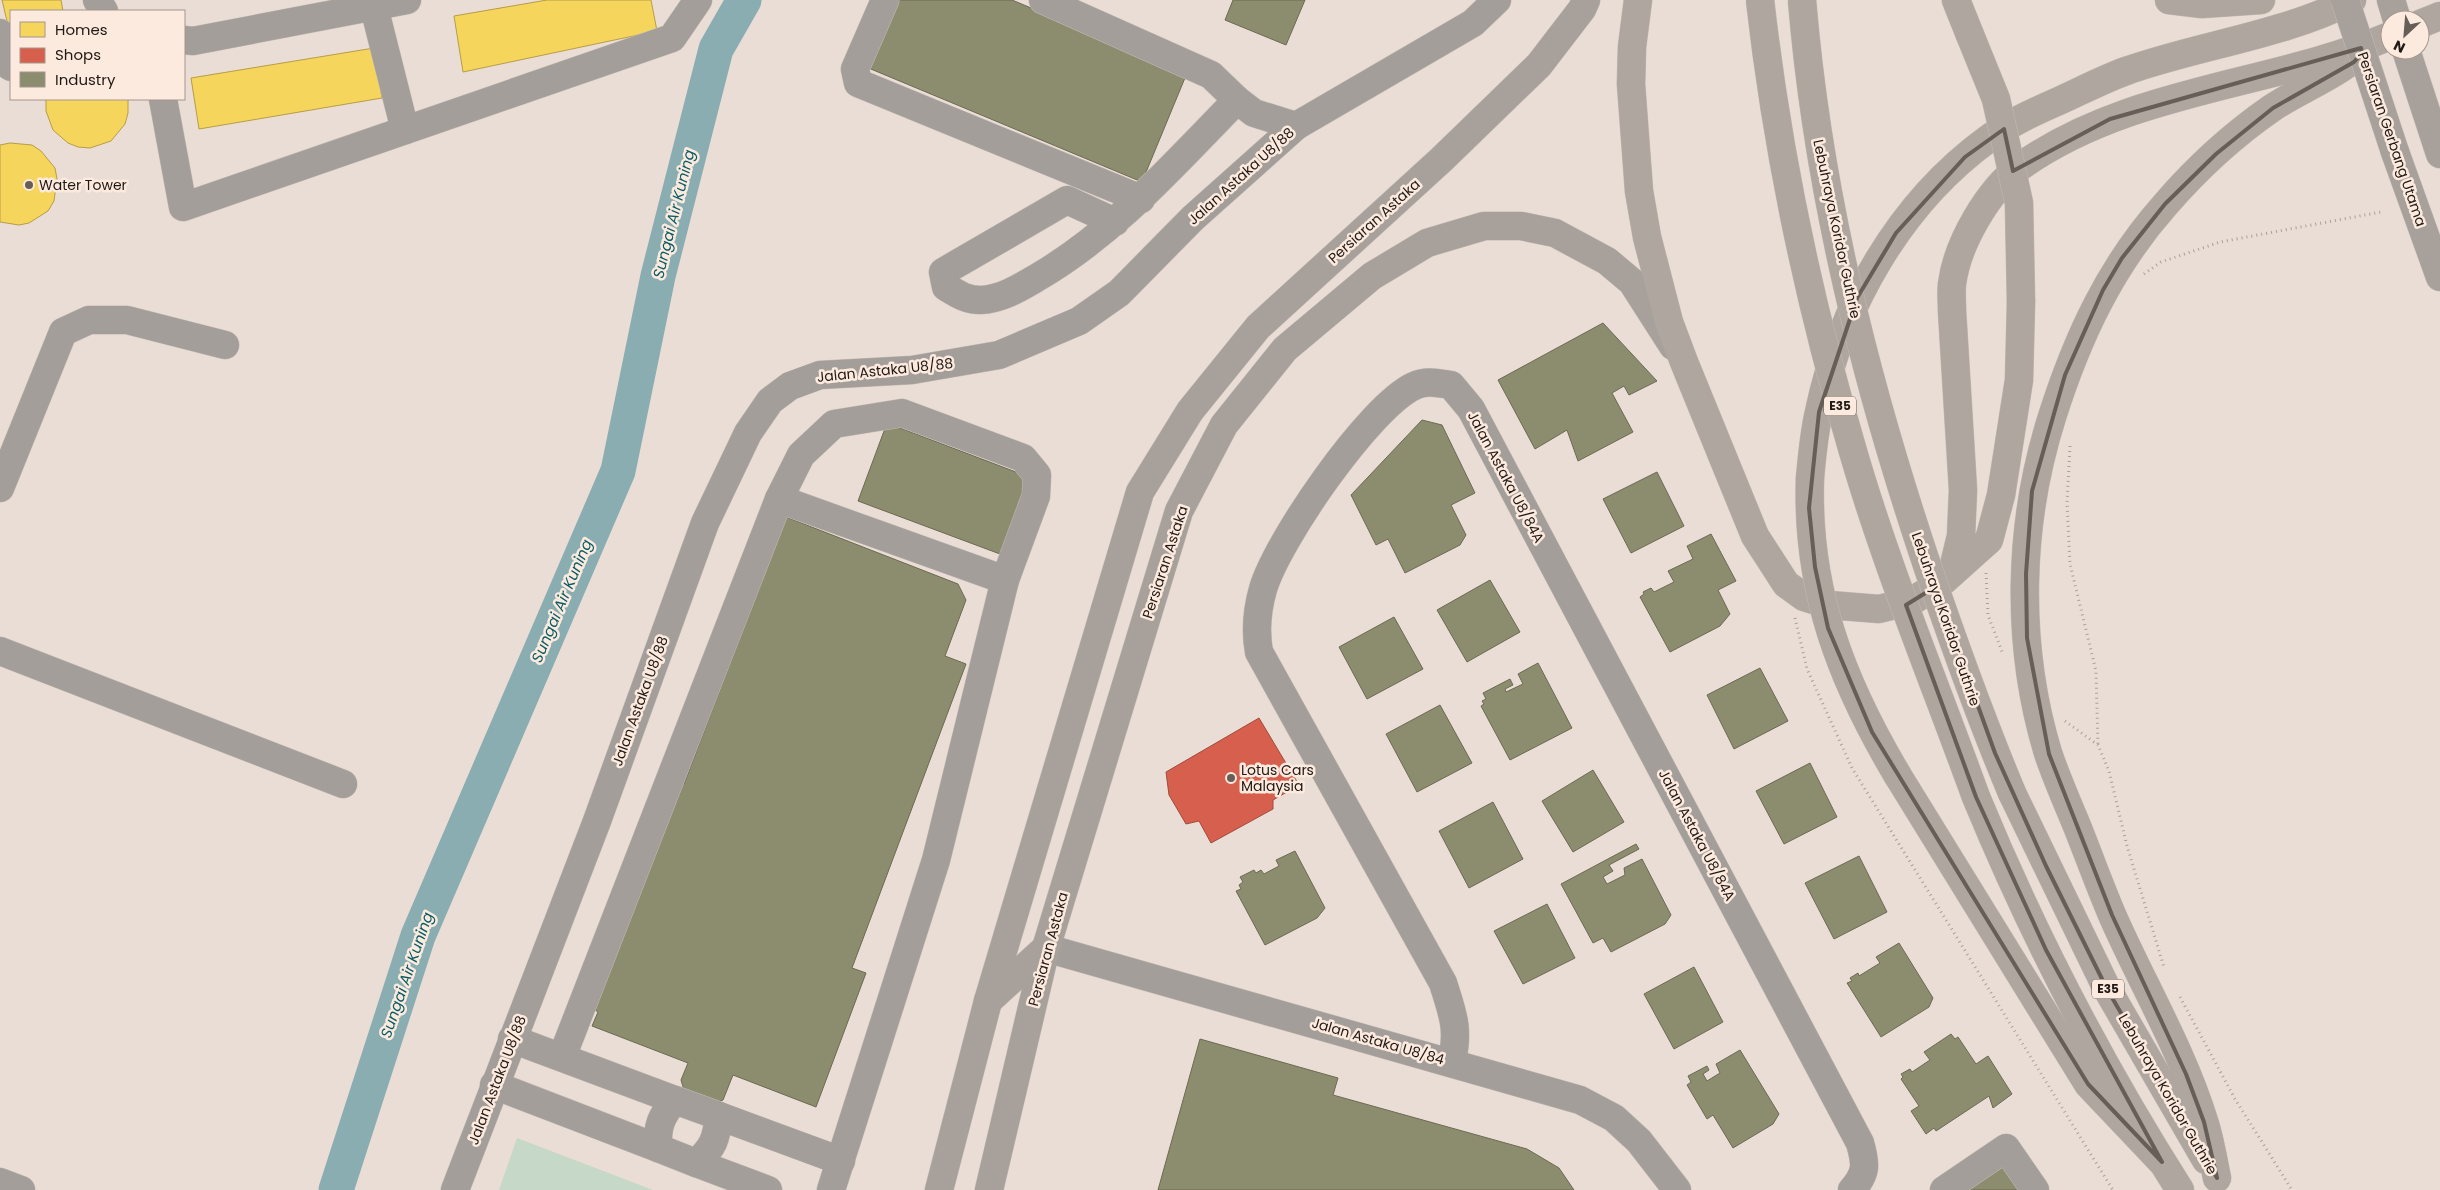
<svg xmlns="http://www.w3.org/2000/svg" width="2440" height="1190" font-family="Poppins,sans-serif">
	<rect width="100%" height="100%" fill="#eaddd5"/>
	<polygon fill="#c6d8c8" points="517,1138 653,1190 499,1190"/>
	<g fill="#f6d55c" stroke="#b69d46">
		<polygon points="2,0 61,0 63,11 11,11 11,38"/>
		<polygon points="547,0 651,0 657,31 463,72 454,16"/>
		<polygon points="374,48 382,98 199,129 191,78"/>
		<polygon points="46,99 128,99 128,113 125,124 111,141 90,148 78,147 68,143 53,130 46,111"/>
		<polygon points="10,143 32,145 41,151 55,168 57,179 54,201 48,211 29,223 19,225 0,222 0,145"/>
	</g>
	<polygon fill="#d6604d" stroke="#a04b3c" points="1259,718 1299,785 1273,800 1273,809 1211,843 1199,821 1186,824 1169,795 1166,772"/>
	<g fill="#8c8c6e" stroke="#6c6a53">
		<polygon points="894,0 1012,0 1187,73 1142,182 866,67"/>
		<polygon points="1233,0 1305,0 1286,45 1225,20"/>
		<polygon points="1603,323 1657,381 1629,395 1624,386 1612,393 1633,432 1578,461 1567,430 1535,449 1498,380"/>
		<polygon points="1422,420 1442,425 1475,493 1451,505 1466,535 1460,545 1405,573 1388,539 1376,545 1351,495"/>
		<polygon points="887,423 1029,477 1000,554 858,501"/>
		<polygon points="1657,472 1684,526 1631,553 1603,499"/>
		<polygon points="786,517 958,584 966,600 945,656 966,664 852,968 866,973 816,1107 733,1075 723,1100 715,1103 684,1090 681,1080 688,1063 592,1026 598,1012 592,1008 679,782 684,784"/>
		<polygon points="1711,534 1736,581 1718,590 1730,614 1720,626 1670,652 1640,597 1644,594 1643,592 1651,588 1654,592 1674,582 1668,571 1693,559 1687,546"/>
		<polygon points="1490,580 1520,632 1467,662 1437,610"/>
		<polygon points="1394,617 1423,669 1367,699 1339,647"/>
		<polygon points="1538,663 1572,728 1510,760 1481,706 1484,704 1482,701 1486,699 1483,693 1510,679 1513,685 1505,689 1506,692 1523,684 1518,674"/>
		<polygon points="1760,668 1788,721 1734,749 1707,695"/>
		<polygon points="1440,705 1472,763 1417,792 1386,734"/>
		<polygon points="1810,763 1837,817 1784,844 1756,791"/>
		<polygon points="1593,770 1624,822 1573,852 1542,801"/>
		<polygon points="1493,802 1523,859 1469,888 1439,831"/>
		<polygon points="1636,844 1639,849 1609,865 1613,871 1603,877 1607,884 1625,875 1624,868 1642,859 1671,915 1665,924 1611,952 1603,938 1593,943 1561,884"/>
		<polygon points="1295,851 1325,908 1317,918 1265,945 1236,891 1241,889 1239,885 1243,882 1240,877 1254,870 1256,873 1261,870 1264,874 1279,866 1276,860"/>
		<polygon points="1859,856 1887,912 1834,939 1805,883"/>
		<polygon points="1547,904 1575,958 1523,984 1494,931"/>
		<polygon points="1899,943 1933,998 1929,1007 1881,1037 1847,983 1852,981 1850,978 1858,973 1859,976 1880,963 1876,957"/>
		<polygon points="1694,967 1723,1022 1674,1049 1644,994"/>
		<polygon points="1951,1034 1955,1039 1958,1037 1976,1064 1988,1056 2012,1094 1993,1108 1989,1096 1936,1131 1934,1128 1926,1134 1911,1111 1919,1106 1901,1079 1903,1077 1901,1074 1910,1069 1912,1072 1930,1060 1924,1052"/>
		<polygon points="1200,1039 1338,1078 1333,1095 1527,1149 1559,1168 1574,1190 1158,1190"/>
		<polygon points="1740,1050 1779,1114 1773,1124 1733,1148 1713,1115 1707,1119 1687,1085 1691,1082 1688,1076 1707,1066 1709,1070 1703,1074 1707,1081 1720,1073 1716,1064"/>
		<polygon points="1999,1155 2023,1190 1951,1190"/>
	</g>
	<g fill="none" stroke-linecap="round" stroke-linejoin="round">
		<polyline stroke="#8aadb1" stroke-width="35" points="336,1190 418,936 618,471 658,276 716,49 744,0"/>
		<defs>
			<g id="minor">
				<polyline points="97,0 104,11"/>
				<polyline points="885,0 855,69 858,83 1141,199"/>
				<polyline points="1043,0 1211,75 1237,100 1254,113 1296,126"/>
				<polyline points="374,7 405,130"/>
				<polyline points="0,33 7,64 11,67"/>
				<polyline points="184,40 193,41 407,0"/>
				<polyline points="163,99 183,207 672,38 698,0"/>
				<path d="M1115 222 1067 200 943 272 946 287C959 295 967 300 981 300 1002 299 1021 287 1038 277 1115 232 1174 164 1237 100"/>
				<polyline points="0,488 63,332 89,320 127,320 225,345"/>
				<polyline points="779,499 1005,580"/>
				<polyline points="0,651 343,784"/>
				<polyline points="1046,948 1580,1100 1614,1118 1639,1141 1677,1190"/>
				<polyline points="512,1039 675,1100"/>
				<polyline points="562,1057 779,499 801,455 834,424 902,413 1023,458 1037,475 1036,496 1005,580 936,860 831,1190"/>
				<path d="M1452 1061C1459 1028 1453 1015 1443 983L1259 652C1255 630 1257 610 1263 589 1277 541 1369 407 1414 386 1426 380 1438 383 1451 385L1471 409 1860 1143C1866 1164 1867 1173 1852 1190"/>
				<polyline points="494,1085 658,1148"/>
				<path d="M675 1100 719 1116C716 1139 714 1147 696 1163L658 1148C657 1126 661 1116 675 1100Z"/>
				<polyline points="719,1116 841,1161"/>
				<polyline points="696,1163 768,1190"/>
				<polyline points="0,1182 21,1190"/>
				<polyline points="455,1190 597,821 705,523 748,433 770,401 790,386 820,375 912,370 999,355 1079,321 1119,293 1193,218 1296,126 1473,23 1497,0"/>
				<polyline points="1944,1190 2006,1148 2035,1190"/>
			</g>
			<g id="major">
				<polyline points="2391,0 2397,20"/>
				<polyline points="2406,50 2440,154"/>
				<polyline points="2395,152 2440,277"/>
				<polyline points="988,1001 1046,948"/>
				<polyline points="939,1190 988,1001 1140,492 1190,411 1258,327 1442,159 1539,65 1582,9 1586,0"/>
				<polyline points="989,1190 1046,948 1179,511 1224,425 1285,349 1372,276 1427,243 1484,226 1521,226 1555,233 1607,261 1632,282 1673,346"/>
			</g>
			<g id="highway">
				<polyline points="1638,0 1632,47 1631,84 1639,191 1647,237 1669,322 1684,362 1755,536 1786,584 1804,597 1829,605 1879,609 1912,601 1941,583 1989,540 2001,495 2019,380 2021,302"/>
				<polyline points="1956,0 1970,35"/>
				<polyline points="2169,0 2202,4 2261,0"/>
				<polyline points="2420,24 2440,16"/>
				<path d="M1810 478C1812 456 1814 433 1819 412 1841 306 1900 203 1988 139 2011 122 2036 111 2061 100 2083 90 2104 79 2126 71 2199 45 2284 35 2352 0"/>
				<path d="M1952 573 1961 536 1963 490 1952 311C1952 302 1951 293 1952 284 1957 244 1988 190 2021 166 2130 89 2270 86 2390 36"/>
				<polyline points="1898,776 2088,1084 2162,1162"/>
				<polyline points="2012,793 2107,989 2206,1160"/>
				<path d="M1976 797C2032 933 2101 1066 2180 1190"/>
				<path d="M2217 1178C2213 1159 2210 1139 2204 1121 2182 1050 2143 985 2113 917 2100 887 2089 856 2077 826 2067 802 2056 777 2048 753 2015 644 2018 524 2052 417 2077 338 2110 267 2165 205 2196 169 2233 135 2272 108 2305 86 2343 74 2370 44"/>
			</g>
		</defs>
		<use href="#minor" stroke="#c4bbb4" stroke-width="29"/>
		<use href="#major" stroke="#c4bbb4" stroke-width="29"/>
		<use href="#highway" stroke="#c4bbb4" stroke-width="29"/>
		<g stroke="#a8a19d" stroke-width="3" stroke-dasharray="1 4" stroke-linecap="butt">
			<polyline points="2144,274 2161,262 2220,242 2381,212"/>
			<polyline points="2070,446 2067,503 2070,564 2096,671 2098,745"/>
			<polyline points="1986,573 1988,615 2003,654"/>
			<polyline points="1795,618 1807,669 1852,768 2113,1190"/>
			<polyline points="2065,721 2098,745 2109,771 2127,846 2164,967"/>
			<polyline points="2180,997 2235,1099 2292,1190"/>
		</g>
		<use href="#minor" stroke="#a39e9a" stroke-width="28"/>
		<use href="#major" stroke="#a8a19b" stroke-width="28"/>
		<use href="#highway" stroke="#aea69f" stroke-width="28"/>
		<defs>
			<polyline id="major-bridge" points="2345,0 2395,152"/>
			<g id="highway-bridge">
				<path d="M1760 0C1777 151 1809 302 1852 448 1886 566 1934 681 1976 797"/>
				<path d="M1802 0C1818 194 1866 384 1928 568 1954 644 1981 719 2012 793"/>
				<polyline points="1970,35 1996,99 2019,203 2021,302"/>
				<path d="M1810 478C1806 591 1842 682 1898 776"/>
			</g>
		</defs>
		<use href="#major-bridge" stroke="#c4bbb4" stroke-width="29" stroke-linecap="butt"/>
		<use href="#highway-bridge" stroke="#c4bbb4" stroke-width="29" stroke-linecap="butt"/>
		<use href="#major-bridge" stroke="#a8a19b" stroke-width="28"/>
		<use href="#highway-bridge" stroke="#aea69f" stroke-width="28"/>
	</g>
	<path fill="none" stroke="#675e58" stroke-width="4" stroke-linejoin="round" d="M2361 48 2362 53 2354 62 2273 108 2216 154 2165 204 2122 258 2103 290 2065 375 2032 491 2026 574 2027 638 2049 754 2112 915 2186 1074 2204 1122 2217 1178 2107 989 2046 866 1995 753 1935 587 1906 605 1976 797 2046 950 2162 1162 2088 1084 1872 732 1828 628 1815 567 1809 508 1819 412 1857 298 1896 233 1965 157 2004 129 2013 171 2110 119Z"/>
	<g fill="#675e58" stroke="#fceade" stroke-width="2">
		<circle cx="29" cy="185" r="5"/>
		<circle cx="1231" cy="778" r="5"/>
	</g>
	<g text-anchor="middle" stroke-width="5" stroke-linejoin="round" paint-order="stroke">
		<g fill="#fceade" stroke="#635851" stroke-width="1">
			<rect x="1824" y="396.5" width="32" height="19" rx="4"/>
			<rect x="2092" y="979.5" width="32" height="19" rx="4"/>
		</g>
		<g font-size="12" font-weight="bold" fill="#211914">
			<text x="1840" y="410">E35</text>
			<text x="2108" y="993">E35</text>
		</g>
		<g font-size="14" fill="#211914" stroke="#fceade">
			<text transform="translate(2392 139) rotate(71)" y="5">Persiaran Gerbang Utama</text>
			<text transform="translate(1241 176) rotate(-42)" y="5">Jalan Astaka U8/88</text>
			<text transform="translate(1374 221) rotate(-42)" y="5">Persiaran Astaka</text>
			<text transform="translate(1837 229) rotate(78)" y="5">Lebuhraya Koridor Guthrie</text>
			<text transform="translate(885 370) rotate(-6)" y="5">Jalan Astaka U8/88</text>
			<text transform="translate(1506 477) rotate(62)" y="5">Jalan Astaka U8/84A</text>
			<text transform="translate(1165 562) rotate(-72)" y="5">Persiaran Astaka</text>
			<text transform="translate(1946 619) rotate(71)" y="5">Lebuhraya Koridor Guthrie</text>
			<text transform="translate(640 701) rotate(-70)" y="5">Jalan Astaka U8/88</text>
			<text transform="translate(1697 835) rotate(62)" y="5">Jalan Astaka U8/84A</text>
			<text transform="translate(1048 949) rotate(-75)" y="5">Persiaran Astaka</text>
			<text transform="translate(1378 1041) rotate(16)" y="5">Jalan Astaka U8/84</text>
			<text transform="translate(497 1080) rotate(-69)" y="5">Jalan Astaka U8/88</text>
			<text transform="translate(2168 1094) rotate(60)" y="5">Lebuhraya Koridor Guthrie</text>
		</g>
		<g font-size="14" fill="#211914" stroke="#fceade" text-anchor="start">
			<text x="39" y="190">Water Tower</text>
			<text x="1241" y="775">Lotus Cars<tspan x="1241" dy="16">Malaysia</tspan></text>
		</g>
		<g font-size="15" font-style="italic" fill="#085c65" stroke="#fceade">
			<text transform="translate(674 214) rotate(-76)" y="5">Sungai Air Kuning</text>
			<text transform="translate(562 601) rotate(-67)" y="5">Sungai Air Kuning</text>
			<text transform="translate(407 975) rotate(-71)" y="5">Sungai Air Kuning</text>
		</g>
	</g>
	<rect x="10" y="10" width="175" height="90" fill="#fceade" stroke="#a4968d"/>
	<rect x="20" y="22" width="25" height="15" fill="#f6d55c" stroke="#a4968d"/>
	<text x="55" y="35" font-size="15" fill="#211914">Homes</text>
	<rect x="20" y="48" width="25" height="15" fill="#d6604d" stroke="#a4968d"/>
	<text x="55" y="60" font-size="15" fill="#211914">Shops</text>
	<rect x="20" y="72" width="25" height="15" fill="#8c8c6e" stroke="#a4968d"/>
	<text x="55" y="85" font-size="15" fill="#211914">Industry</text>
	<g transform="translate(2405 35) rotate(206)"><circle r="24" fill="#fceade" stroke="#a4968d"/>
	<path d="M0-4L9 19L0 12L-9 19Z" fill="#675e58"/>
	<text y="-8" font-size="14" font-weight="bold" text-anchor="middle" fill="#211914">N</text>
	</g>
</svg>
